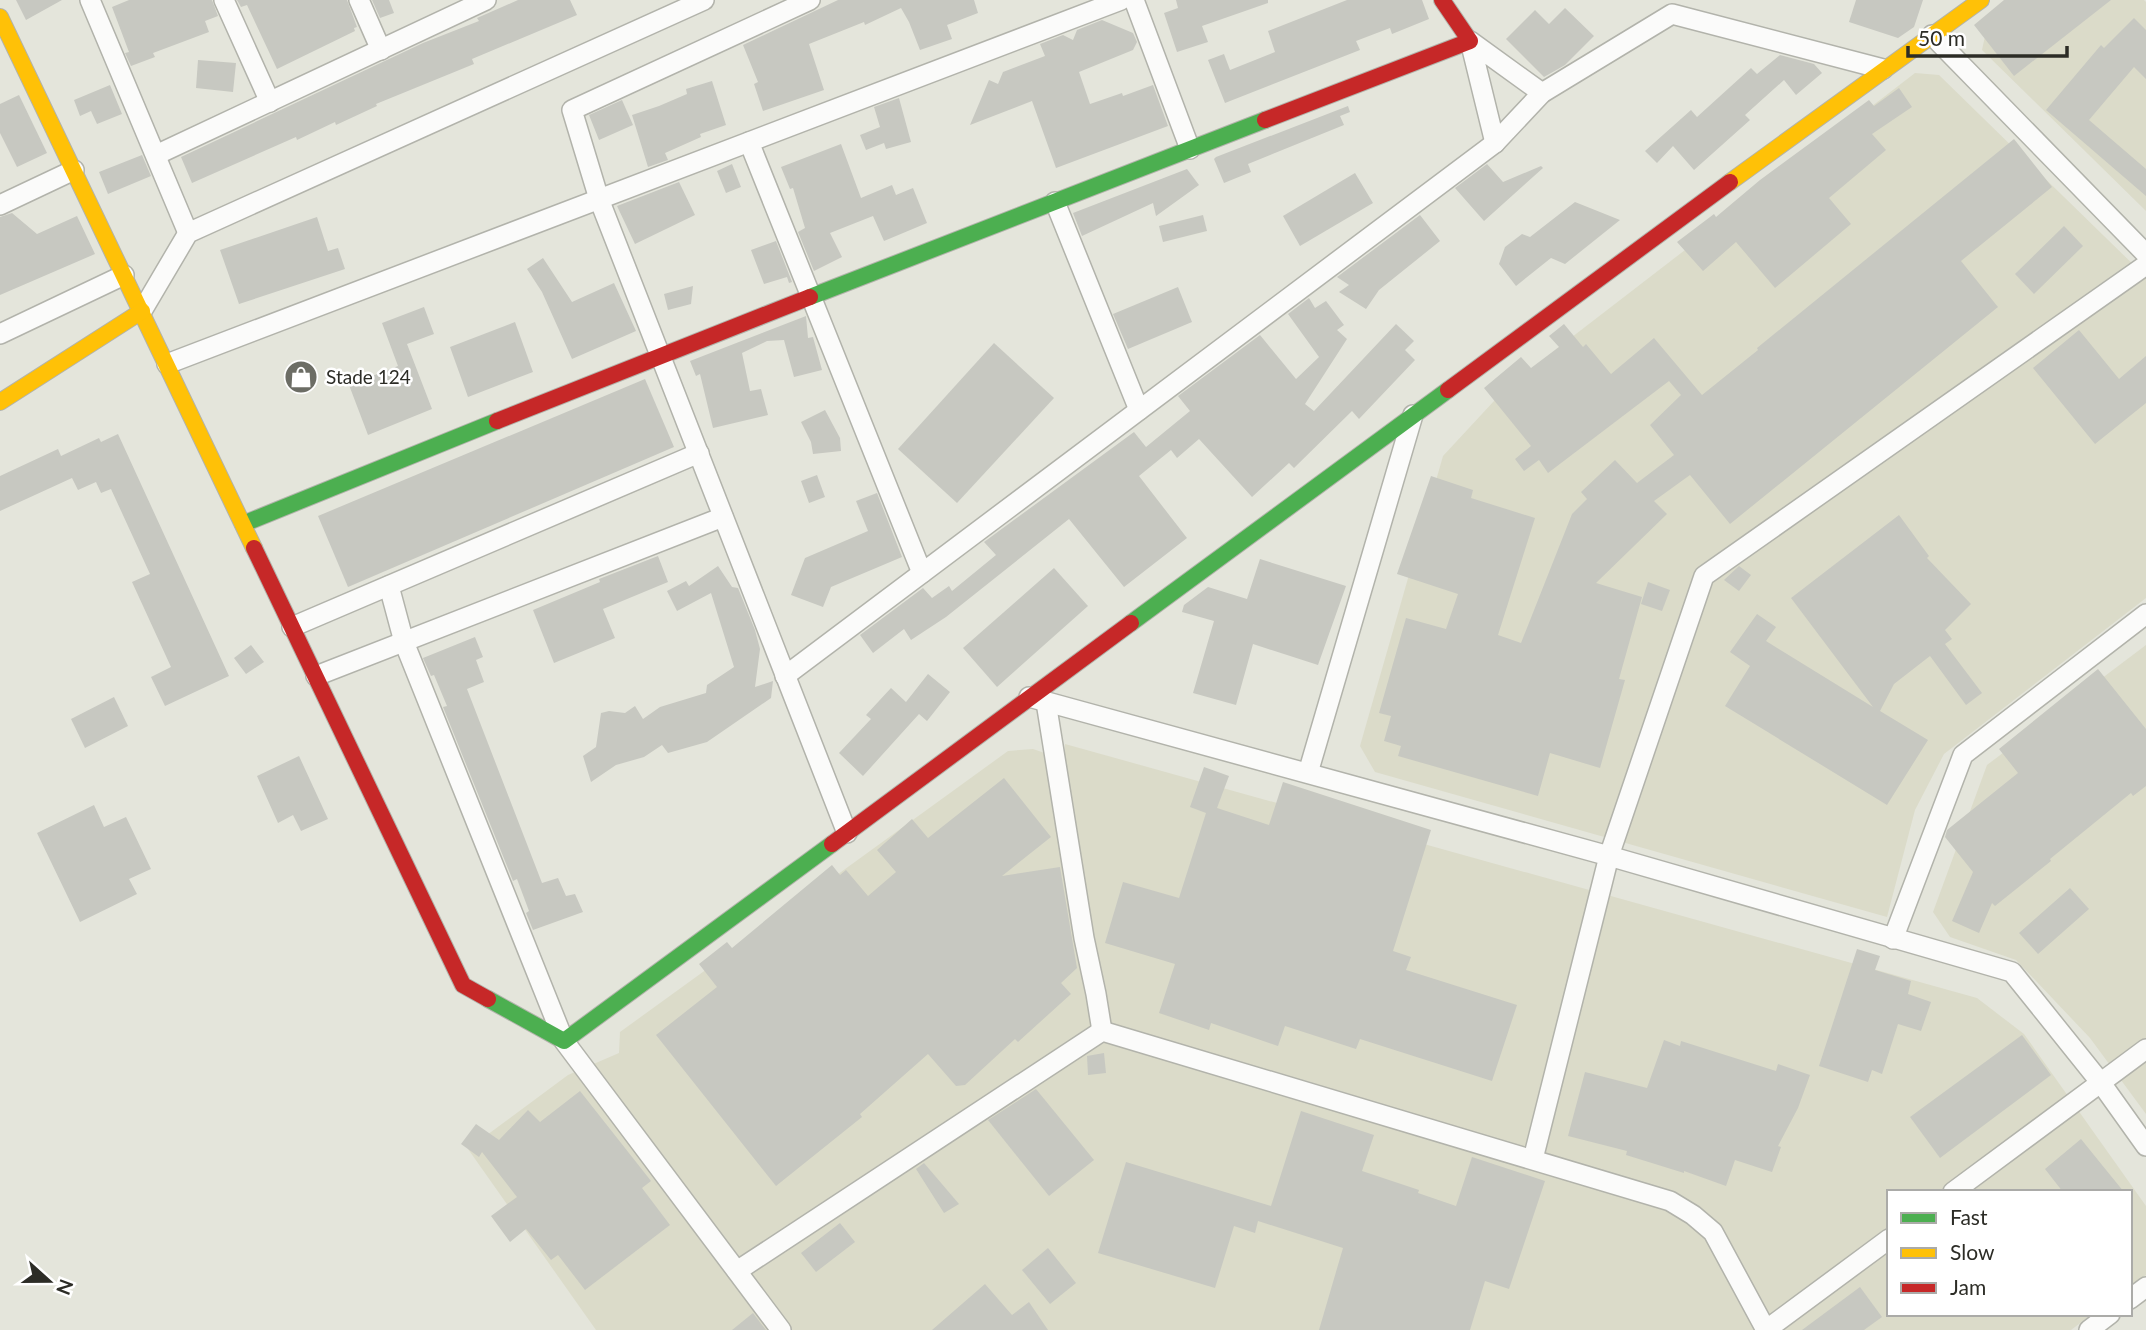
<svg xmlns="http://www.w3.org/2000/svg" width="2146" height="1330" font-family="Lato,sans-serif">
	<rect width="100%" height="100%" fill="#e4e5db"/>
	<g fill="#dbdbc9">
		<polygon points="2025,0 2144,0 2146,2 2146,211 1982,50 1987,27"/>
		<polygon points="1915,73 1939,75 2146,277 2146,598 1944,754 1915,810 1887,917 1375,772 1360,746 1443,456 1507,387"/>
		<polygon points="2146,645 2146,1114 2090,1038 2016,960 1950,937 1933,912 1987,765"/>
		<polygon points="1065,744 1977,998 2024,1034 2146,1206 2146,1275 2130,1286 2130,1192 1889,1192 1889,1314 2092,1314 2071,1330 596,1330 468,1149 568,1075 619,1053 620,1032 1008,751 1033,749 1065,760"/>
	</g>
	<g fill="#c7c8c1">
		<polygon points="16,0 62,0 26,20"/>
		<polygon points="129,0 212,0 218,16 205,21 209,32 153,53 155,57 131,66 125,53 129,52 112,7"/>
		<polygon points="237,0 347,0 357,27 354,28 355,31 277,69 247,5 241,7"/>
		<polygon points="372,0 389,0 394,13 380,18"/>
		<polygon points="518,0 570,0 577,15 472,59 474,64 376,104 377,106 336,125 335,122 297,140 296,137 192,183 181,157 423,43 479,21 477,18"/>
		<polygon points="838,0 974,0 978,13 947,25 952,39 920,50 909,22 901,8 865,25 864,22 809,44 824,90 763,111 754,84 758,82 743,45"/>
		<polygon points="1176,0 1268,0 1268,3 1202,26 1208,42 1177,52 1164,13 1178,8"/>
		<polygon points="1347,0 1422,0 1429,19 1392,34 1390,28 1356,41 1360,50 1225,103 1208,60 1224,54 1230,70 1275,52 1268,31"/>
		<polygon points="1856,0 1923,0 1914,27 1898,38 1849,22"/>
		<polygon points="2004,0 2111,0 2014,76 1974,25"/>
		<polygon points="1565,8 1594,36 1565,65 1544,77 1506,39 1535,10 1549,24"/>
		<polygon points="2134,18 2146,30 2146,79 2134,67 2089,120 2146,169 2146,196 2046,110 2101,45 2104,48"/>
		<polygon points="1102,20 1133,33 1137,42 1133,50 1079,72 1090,104 1122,93 1123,96 1153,85 1168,126 1056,168 1032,101 970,125 989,80 998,84 1003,72 1045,56 1040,44 1063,35 1073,40 1077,30"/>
		<polygon points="1780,55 1814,64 1822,73 1796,95 1784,80 1745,115 1750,120 1694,170 1673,146 1657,163 1645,151 1691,110 1697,117 1751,68 1757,74"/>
		<polygon points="198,60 236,63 233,92 196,88"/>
		<polygon points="712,81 726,125 700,134 701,137 665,153 668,160 648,167 632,115 659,106 687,94 686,89"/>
		<polygon points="110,85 122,114 97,124 91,111 80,116 74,100"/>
		<polygon points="1899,88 1912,107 1872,134 1886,150 1829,198 1851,224 1775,288 1736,242 1703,271 1677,242 1714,214 1716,217 1760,180 1869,100 1874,106"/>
		<polygon points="19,95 47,153 17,167 0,133 0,104"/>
		<polygon points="899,98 911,142 886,149 884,143 866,150 860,135 880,127 874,107"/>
		<polygon points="622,100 633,125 599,140 589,115"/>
		<polygon points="1348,106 1350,112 1340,116 1344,125 1248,164 1251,172 1224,183 1214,159 1216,157"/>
		<polygon points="2014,139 2052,187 1961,261 1998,307 1730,524 1690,475 1654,501 1667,514 1596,583 1642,597 1619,679 1625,680 1600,768 1550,753 1538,796 1398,756 1401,746 1384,741 1391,716 1379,713 1406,618 1446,629 1458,594 1397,574 1431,476 1473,490 1471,498 1535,518 1498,635 1521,643 1572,514 1587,499 1581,492 1615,460 1637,483 1674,455 1650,425 1681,395 1669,381 1548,473 1539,460 1524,471 1515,459 1531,446 1484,388 1521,357 1531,368 1559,347 1549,336 1564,324 1583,347 1586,344 1611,374 1654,338 1702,395 1758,350 1757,348"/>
		<polygon points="841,144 861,198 892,185 896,195 913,188 927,223 884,241 873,216 830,233 842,257 814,271 798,232 805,228 793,188 790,189 781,167"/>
		<polygon points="142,155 151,176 108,194 99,172"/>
		<polygon points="732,164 741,187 726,193 717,171"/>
		<polygon points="1487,164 1503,182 1541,166 1543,168 1484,221 1455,188"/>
		<polygon points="1187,169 1199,185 1156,216 1153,203 1082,236 1073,213"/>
		<polygon points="1355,173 1373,203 1300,246 1283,216"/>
		<polygon points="679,182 695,215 635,244 617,206"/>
		<polygon points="1575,202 1620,220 1565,264 1551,258 1516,286 1499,264 1505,247 1522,234 1530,237"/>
		<polygon points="12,213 37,234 77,216 95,254 0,295 0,217"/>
		<polygon points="1203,215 1207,231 1163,242 1159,226"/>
		<polygon points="1420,215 1440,241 1379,290 1366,309 1339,292 1349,285 1337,277"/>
		<polygon points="317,217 328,251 338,248 345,269 239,304 220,250"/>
		<polygon points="2064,226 2083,246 2034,294 2015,274"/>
		<polygon points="776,241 792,282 789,283 787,277 764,284 751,250"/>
		<polygon points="543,258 572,302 614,283 636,331 572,359 542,292 527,269"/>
		<polygon points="693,286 691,304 668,310 664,294"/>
		<polygon points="1178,287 1192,322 1128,349 1113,314"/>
		<polygon points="1309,298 1315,308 1326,301 1344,325 1337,330 1347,339 1305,404 1314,411 1396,324 1414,341 1405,350 1415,360 1359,419 1352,411 1294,468 1289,463 1252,497 1199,439 1177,458 1171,450 1139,476 1187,538 1124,587 1069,519 946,617 911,640 904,629 873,653 860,635 923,588 932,598 949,586 952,591 996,555 984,542 1134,432 1146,447 1190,411 1178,396 1260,335 1296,379 1319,357 1288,314"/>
		<polygon points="424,307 434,334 407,344 432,409 368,435 349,385 398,366 382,323"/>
		<polygon points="806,316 808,338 813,337 822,370 794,377 784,340 767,341 742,353 750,391 761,389 768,415 713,428 700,374 696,376 690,361"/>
		<polygon points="515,322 533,372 468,397 450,347"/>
		<polygon points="2079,330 2119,379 2146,356 2146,403 2095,444 2033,368"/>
		<polygon points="994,343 1054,398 957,503 898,449"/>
		<polygon points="645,379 674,447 348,587 318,516"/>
		<polygon points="825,410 840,438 841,451 813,454 811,442 801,422"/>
		<polygon points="118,434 229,676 165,706 151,677 171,667 132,582 150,574 111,489 101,493 96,482 78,490 72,478 0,511 0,476 58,449 61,456 99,438 101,442"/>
		<polygon points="817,475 825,497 809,503 801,481"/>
		<polygon points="877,493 902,557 831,587 823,607 791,595 805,558 868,531 856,501"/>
		<polygon points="1899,515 1929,556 1927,558 1971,604 1945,630 1952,639 1945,644 1982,693 1966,705 1930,656 1894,684 1880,711 1928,740 1887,805 1725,706 1750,666 1730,652 1757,614 1776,627 1766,641 1873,707 1791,598"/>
		<polygon points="658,556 668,582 603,609 615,638 554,663 533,610 600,582 599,579"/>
		<polygon points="1260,559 1346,586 1318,665 1253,644 1236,705 1193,693 1214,621 1182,612 1184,605 1208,587 1247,599"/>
		<polygon points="718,566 732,587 738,588 755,630 760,649 755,687 773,681 771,698 707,742 668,753 662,745 644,757 616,765 591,782 583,756 596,747 601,713 609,711 625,713 635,706 643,719 660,707 706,693 707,685 734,667 711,593 677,611 667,591 686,581 689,586"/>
		<polygon points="1739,566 1751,575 1739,591 1724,580"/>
		<polygon points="1054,568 1088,606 997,687 963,648"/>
		<polygon points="1648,582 1670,590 1662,611 1641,604"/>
		<polygon points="475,637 483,657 476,660 484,682 467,689 542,883 558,878 566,896 575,894 583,912 533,930 526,913 529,911 517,879 513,881 443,707 447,706 434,675 431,676 423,658"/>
		<polygon points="251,645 264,662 246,674 234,658"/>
		<polygon points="2098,669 2146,729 2146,786 2133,796 2131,793 2050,859 2051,861 1995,906 1992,903 1979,933 1952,921 1973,872 1945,837 1947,830 2018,773 1999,749"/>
		<polygon points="928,674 950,692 927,721 919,714 863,776 839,753 871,719 866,715 891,688 906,702"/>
		<polygon points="114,697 128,726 85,748 71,719"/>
		<polygon points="299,756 328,819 301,831 293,815 278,823 257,776"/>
		<polygon points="1204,767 1229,776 1217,808 1269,825 1283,782 1431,830 1393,951 1411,957 1406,970 1517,1005 1492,1081 1360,1039 1356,1049 1285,1026 1278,1046 1211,1023 1209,1030 1159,1013 1175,964 1105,943 1123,882 1179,898 1206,813 1190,807"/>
		<polygon points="1004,778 1051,837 1002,876 1060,867 1077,968 1061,983 1071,994 1018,1042 1015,1039 965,1085 956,1086 928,1054 860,1114 862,1117 776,1186 656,1035 717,987 699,964 727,942 732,948 832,865 840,875 846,870 868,896 896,872 877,850 912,819 928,838"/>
		<polygon points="94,805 104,827 126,817 151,869 129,879 137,894 80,922 37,833"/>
		<polygon points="2070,888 2089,909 2038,954 2019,933"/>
		<polygon points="1857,949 1880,956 1875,970 1911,981 1908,994 1931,1002 1921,1031 1898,1024 1882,1074 1872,1070 1868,1082 1819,1066"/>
		<polygon points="2022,1035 2051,1075 1940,1158 1910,1117"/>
		<polygon points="1664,1040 1680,1046 1681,1041 1776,1071 1778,1064 1810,1075 1798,1108 1778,1146 1781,1147 1772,1172 1735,1160 1726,1186 1684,1171 1684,1173 1626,1155 1627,1151 1568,1136 1585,1072 1647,1088"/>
		<polygon points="1104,1053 1106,1073 1088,1075 1087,1056"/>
		<polygon points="1036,1089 1094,1160 1049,1196 988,1120"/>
		<polygon points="580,1091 651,1181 642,1188 670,1225 585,1290 558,1255 551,1260 526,1229 510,1242 491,1216 517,1197 482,1152 479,1157 461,1144 476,1124 499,1140 528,1110 540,1122"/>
		<polygon points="1301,1111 1374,1135 1362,1171 1419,1190 1418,1193 1456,1206 1472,1157 1545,1181 1509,1289 1485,1281 1470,1330 1319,1330 1343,1248 1258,1221 1255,1233 1234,1226 1215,1288 1098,1253 1126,1162 1271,1206"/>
		<polygon points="2081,1139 2102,1165 2124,1192 2063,1192 2045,1169"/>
		<polygon points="924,1163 959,1204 944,1213 916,1169"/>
		<polygon points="840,1223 855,1242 816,1272 801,1253"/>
		<polygon points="1048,1248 1076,1283 1050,1304 1022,1270"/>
		<polygon points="985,1284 1012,1315 1029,1302 1048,1330 932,1330"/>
		<polygon points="1860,1287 1882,1317 1864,1330 1802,1330"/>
		<polygon points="753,1313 766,1330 732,1330"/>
	</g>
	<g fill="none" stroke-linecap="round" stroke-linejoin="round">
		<defs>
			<g id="street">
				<polyline points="90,0 188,233"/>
				<polyline points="224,0 270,102"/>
				<polyline points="359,0 381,50"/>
				<polyline points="810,0 572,110 599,199 847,833"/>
				<polyline points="1134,0 1190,149"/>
				<polyline points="1932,35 2146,254"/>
				<polyline points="749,142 922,573"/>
				<polyline points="1495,143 1470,41 1542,93"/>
				<polyline points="156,155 486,0"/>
				<polyline points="1055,202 1139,410"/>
				<polyline points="0,205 74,170"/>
				<polyline points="142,311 188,233 704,0"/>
				<polyline points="0,334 124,275"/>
				<polyline points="167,364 1121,0"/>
				<polyline points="389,586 404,642 564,1041 781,1330"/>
				<polyline points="292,627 699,453"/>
				<polyline points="316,676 723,517"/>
				<polyline points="785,676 1495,143 1542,93 1672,14 1883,69"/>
				<polyline points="1029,697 1609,856 2012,972 2101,1083 2146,1146"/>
				<polyline points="1046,702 1084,938 1096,994 1102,1031"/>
				<polyline points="1308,773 1413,415"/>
				<polyline points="1893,939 1963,755 2146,614"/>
				<polyline points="1533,1159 1609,856 1704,576 2146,265"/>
				<polyline points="1953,1192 2146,1049"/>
				<polyline points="737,1271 1102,1031 1670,1201 1693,1215 1713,1232 1766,1330"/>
				<polyline points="2130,1299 2146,1287"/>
				<polyline points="1766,1330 1889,1239"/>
				<polyline points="2089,1330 2110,1314"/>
			</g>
			<g id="fast">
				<polyline points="810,297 1265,120"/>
				<polyline points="243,524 497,421"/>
				<polyline points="1131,623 1448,390"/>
				<polyline points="488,999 564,1041 832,844"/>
			</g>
			<g id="slow">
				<polyline points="0,17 254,548"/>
				<polyline points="1730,182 1981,0"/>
				<polyline points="0,402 142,311"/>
			</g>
			<g id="jam">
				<polyline points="1265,120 1470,41 1442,0"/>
				<polyline points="1448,390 1730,182"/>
				<polyline points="497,421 810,297"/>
				<polyline points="254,548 463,985 488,999"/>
				<polyline points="832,844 1131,623"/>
			</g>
		</defs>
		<use href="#street" stroke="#b2b3ab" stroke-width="22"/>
		<use href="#fast" stroke="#b2b3ab" stroke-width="18"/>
		<use href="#slow" stroke="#b2b3ab" stroke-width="18"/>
		<use href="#jam" stroke="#b2b3ab" stroke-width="18"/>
		<use href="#street" stroke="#fbfbfa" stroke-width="19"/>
		<use href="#fast" stroke="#4caf50" stroke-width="16"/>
		<use href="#slow" stroke="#ffc107" stroke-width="16"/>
		<use href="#jam" stroke="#c62828" stroke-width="16"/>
	</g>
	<defs>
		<symbol id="shop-disc" viewBox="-11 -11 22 22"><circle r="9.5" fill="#6c6d65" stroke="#fff"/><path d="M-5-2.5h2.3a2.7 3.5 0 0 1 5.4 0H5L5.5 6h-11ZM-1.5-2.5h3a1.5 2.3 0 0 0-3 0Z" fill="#fff"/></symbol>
	</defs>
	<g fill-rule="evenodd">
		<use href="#shop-disc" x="282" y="358" width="38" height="38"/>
	</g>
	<g text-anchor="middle" stroke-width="5" stroke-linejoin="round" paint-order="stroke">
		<g font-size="19" fill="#2c2c26" stroke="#fff" text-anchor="start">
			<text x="326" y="384">Stade 124</text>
		</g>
	</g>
	<rect x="1887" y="1190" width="245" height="126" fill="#ffffff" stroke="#ababa8" stroke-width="2"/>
	<rect x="1901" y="1213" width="35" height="10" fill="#4caf50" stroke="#ababa8" stroke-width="2"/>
	<text x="1950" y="1225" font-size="21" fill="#2c2c26">Fast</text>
	<rect x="1901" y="1248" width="35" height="10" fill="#ffc107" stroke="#ababa8" stroke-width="2"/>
	<text x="1950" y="1260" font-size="21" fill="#2c2c26">Slow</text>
	<rect x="1901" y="1283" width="35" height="10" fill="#c62828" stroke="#ababa8" stroke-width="2"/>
	<text x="1950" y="1295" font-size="21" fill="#2c2c26">Jam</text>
	<g transform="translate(49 1281) rotate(111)" stroke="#ffffff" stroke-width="5" paint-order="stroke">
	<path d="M0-5L12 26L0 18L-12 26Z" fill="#2c2c26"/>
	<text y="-10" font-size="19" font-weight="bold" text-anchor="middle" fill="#2c2c26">N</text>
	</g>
	<path d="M1908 46v10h159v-10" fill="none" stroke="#2c2c26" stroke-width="3.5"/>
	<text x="1918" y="46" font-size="21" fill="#2c2c26" stroke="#ffffff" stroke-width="5" paint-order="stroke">50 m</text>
</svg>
